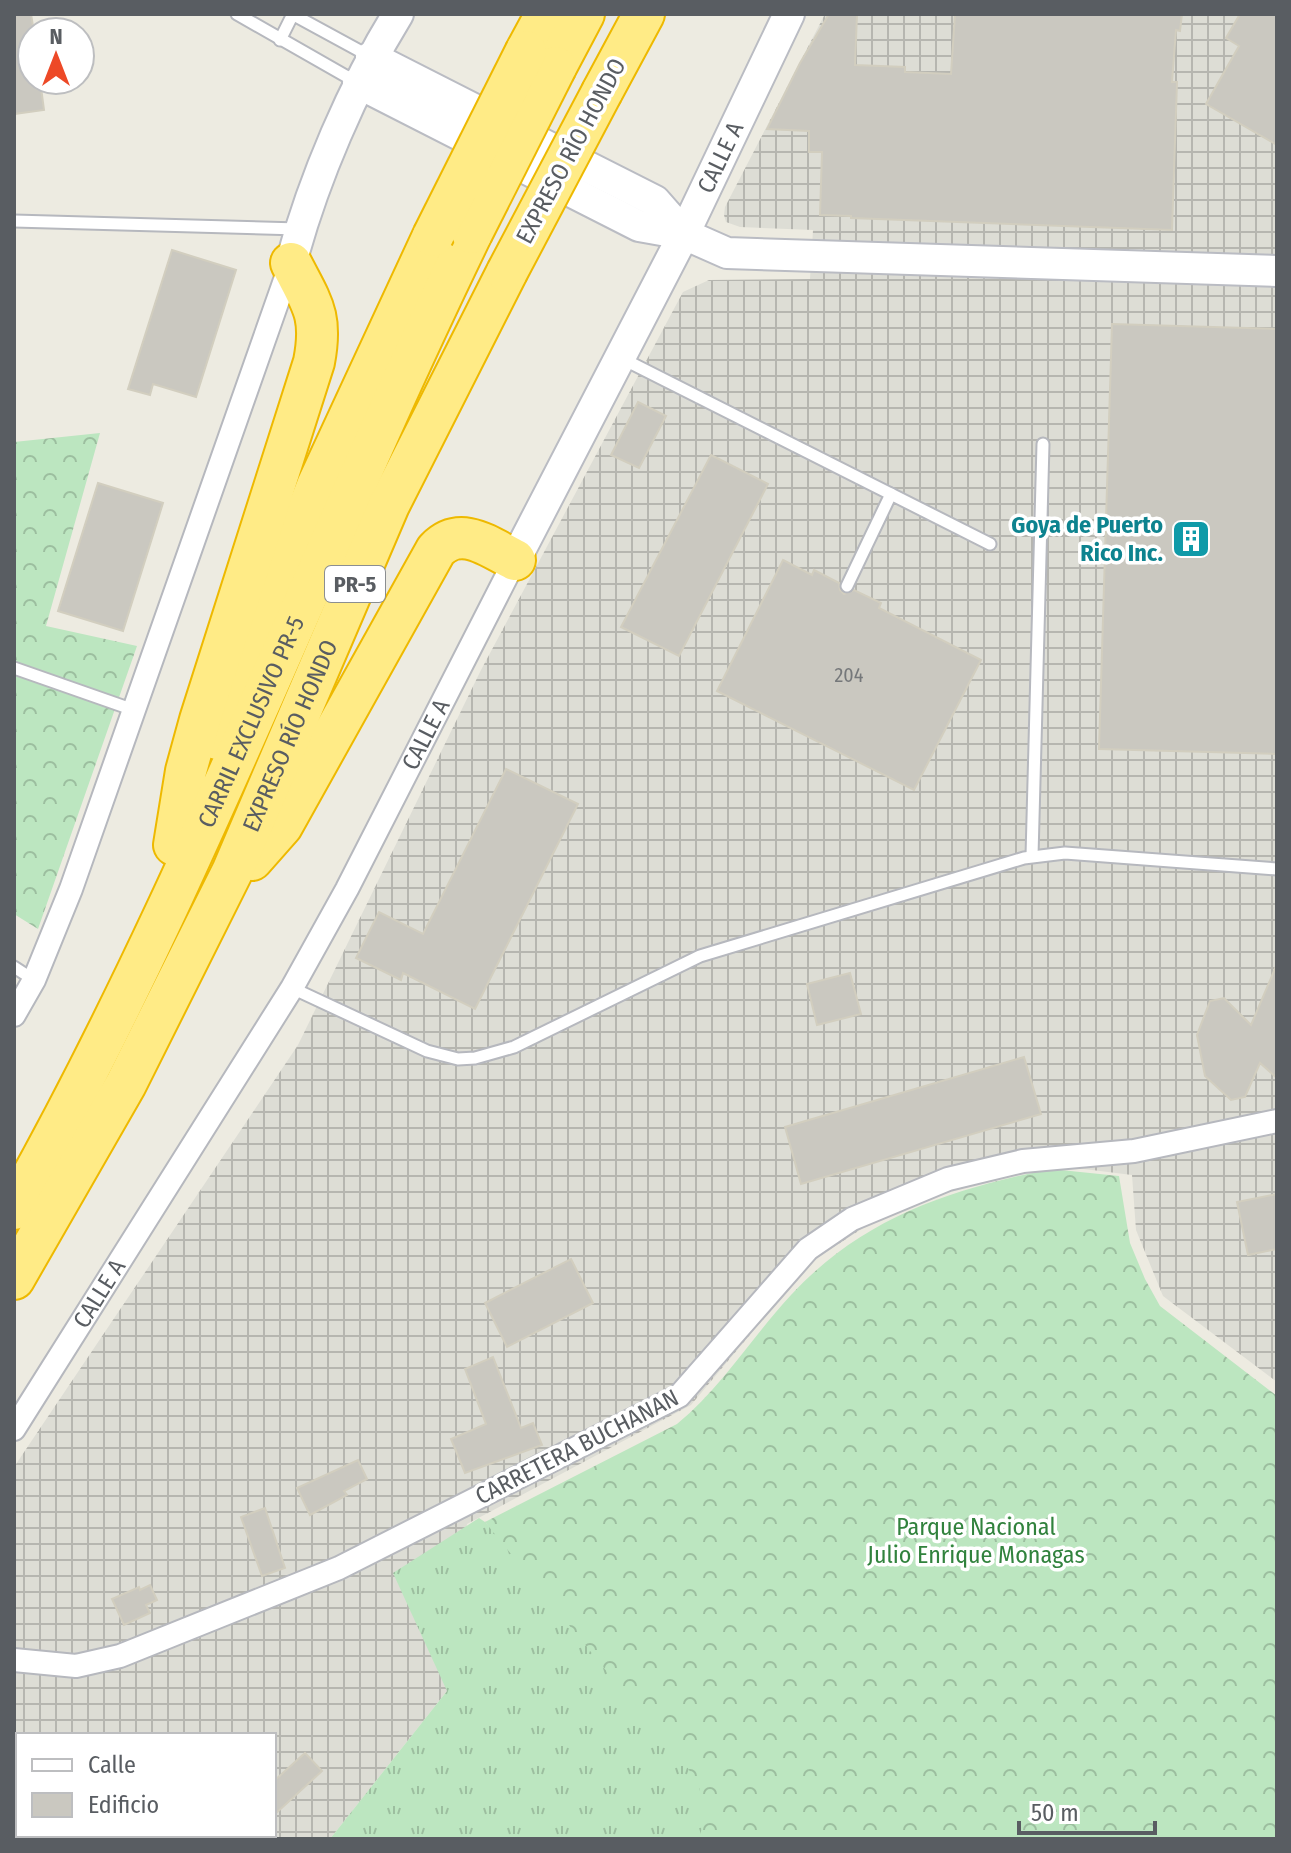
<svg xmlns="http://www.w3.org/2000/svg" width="1291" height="1853" font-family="'Fira Sans Condensed',sans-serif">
	<defs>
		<pattern id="industrial-grid" width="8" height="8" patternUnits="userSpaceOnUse" patternTransform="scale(2)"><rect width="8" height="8" fill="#ddddd5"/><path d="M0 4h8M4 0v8" fill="none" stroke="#b6b6b0"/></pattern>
		<pattern id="grass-tufts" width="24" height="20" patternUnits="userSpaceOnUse" patternTransform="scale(2)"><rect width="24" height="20" fill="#bce6c0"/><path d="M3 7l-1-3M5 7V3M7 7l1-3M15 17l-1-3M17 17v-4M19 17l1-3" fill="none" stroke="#9cbe9f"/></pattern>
		<pattern id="forest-crowns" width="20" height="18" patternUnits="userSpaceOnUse" patternTransform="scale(2)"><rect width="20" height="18" fill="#bce6c0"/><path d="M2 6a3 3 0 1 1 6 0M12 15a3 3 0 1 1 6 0" fill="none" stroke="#9cbe9f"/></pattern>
	</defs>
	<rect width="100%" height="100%" fill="#edebe1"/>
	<path fill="url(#industrial-grid)" fill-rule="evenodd" d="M825 14H1277V1382L1163 1296 1136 1230 1132 1175 1052 1165 950 1191 874 1221 812 1261 691 1405 467 1524 447 1691 330 1839H14V1467L298 1045 481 670 683 292 709 280 810 279 813 230 740 227 726 222 724 215 725 207ZM18 1735H274V1835H18Z"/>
	<polygon fill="url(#grass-tufts)" points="479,1518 485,1522 785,1839 330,1839 447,1691 393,1573"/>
	<g fill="url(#forest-crowns)">
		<polygon points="100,433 46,626 137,646 38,929 14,914 14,442"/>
		<path d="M1051 1169 1119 1176 1130 1243 1145 1279 1160 1306 1277 1396V1839H700L703 1817 699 1786 681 1757 626 1695 485 1522 677 1424C722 1387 752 1337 791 1295 862 1218 951 1189 1051 1169Z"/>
	</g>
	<g fill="#cac8c0" stroke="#d2cebf" stroke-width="2">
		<polygon points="14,14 31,14 34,32 32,80 40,80 44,110 14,114"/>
		<polygon points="829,14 857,14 855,65 905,67 905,72 951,74 955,14 1182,14 1180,31 1176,30 1172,82 1177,82 1172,230 851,218 851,216 820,215 822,152 809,152 809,131 767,129 800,63"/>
		<polygon points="1240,14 1277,14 1277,145 1206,104 1239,46 1226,38"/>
		<polygon points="172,250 236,270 196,397 153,384 150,395 128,389"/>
		<polygon points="1112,324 1277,329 1277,754 1099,749"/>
		<polygon points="638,402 666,416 639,468 611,455"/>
		<polygon points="711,455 768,484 679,656 621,627"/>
		<polygon points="98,483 163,503 123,631 58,611"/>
		<polygon points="783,560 812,575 814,570 839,583 840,590 844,594 854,590 881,603 879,608 981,660 914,790 717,691"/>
		<polygon points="506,769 578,804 475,1009 403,973 401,980 356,958 379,912 423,934"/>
		<polygon points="1277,964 1277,1078 1260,1063 1245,1097 1231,1100 1205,1076 1197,1035 1210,1001 1224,998 1251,1025"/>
		<polygon points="850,973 861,1014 817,1025 807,984"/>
		<polygon points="1024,1057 1041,1114 801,1184 785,1127"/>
		<polygon points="1277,1194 1277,1249 1248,1255 1237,1202"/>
		<polygon points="571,1259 593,1303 507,1347 485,1303"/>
		<polygon points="493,1357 521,1428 533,1423 542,1445 465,1473 451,1439 486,1424 465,1369"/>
		<polygon points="358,1460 367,1479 344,1491 347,1495 310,1515 297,1488"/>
		<polygon points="265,1508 285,1568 262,1576 241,1517"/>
		<polygon points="150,1585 157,1600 146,1605 150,1613 124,1625 112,1599 139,1587 140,1590"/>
		<polygon points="305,1753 322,1771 274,1815 274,1781"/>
	</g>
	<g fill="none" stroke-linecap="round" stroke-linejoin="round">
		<defs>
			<g id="lane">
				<polyline points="237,14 358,83"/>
				<polyline points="292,14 371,57"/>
				<polyline points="280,40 293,14"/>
				<polyline points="14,221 299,229"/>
				<polyline points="621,358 990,544"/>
				<polyline points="847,586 891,494"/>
				<polyline points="14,668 134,710"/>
				<polyline points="1032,856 1043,444"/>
				<polyline points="14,967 34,980"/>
				<polyline points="292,988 427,1051 458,1059 475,1058 514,1047 700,956 1024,858 1065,853 1277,869"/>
			</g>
			<g id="street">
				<polyline points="14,1015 34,980 71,889 291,263"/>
				<path id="s1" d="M14 1429 292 988 347 889 515 560"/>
				<polyline points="14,1660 76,1666 120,1656 339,1568 679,1396 808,1249 852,1219 948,1179 1023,1161 1134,1151 1277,1121"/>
			</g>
			<g id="secondary">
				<polyline points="371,57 655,201 684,234"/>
				<polyline points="358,83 639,226 684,234 727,253 1277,271"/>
				<path d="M291 263C313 180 353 87 398 14"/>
				<path id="s2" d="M515 560 684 234 789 14"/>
			</g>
			<g id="highway">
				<polyline points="526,51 546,14"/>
				<polyline points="556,67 584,14"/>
				<polyline points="602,92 644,14"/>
				<polyline points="217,739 317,486 433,236"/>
				<path d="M174 845 186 771 200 720 314 362C323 315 312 304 291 263"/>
				<path d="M252 860 282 826 436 550C461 524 489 547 515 560"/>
				<path id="s3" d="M14 1209C191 895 315 556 472 233"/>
				<path id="s4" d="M14 1279 126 1084 232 872 389 505 507 272"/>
			</g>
		</defs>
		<use href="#lane" stroke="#b6b8be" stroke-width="15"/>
		<use href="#street" stroke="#b6b8be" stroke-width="26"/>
		<use href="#secondary" stroke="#babcc3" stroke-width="34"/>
		<use href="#highway" stroke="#eeb900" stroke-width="44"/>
		<use href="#lane" stroke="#fff" stroke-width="11"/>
		<use href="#street" stroke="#fff" stroke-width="22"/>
		<use href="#secondary" stroke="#fff" stroke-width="30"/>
		<use href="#highway" stroke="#ffeb86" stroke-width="40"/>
		<defs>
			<g id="highway-bridge">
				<polyline points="472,233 556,67"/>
				<polyline points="433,236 526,51"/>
				<polyline points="507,272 602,92"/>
			</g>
		</defs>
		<use href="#highway-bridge" stroke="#eeb900" stroke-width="44" stroke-linecap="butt"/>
		<use href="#highway-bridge" stroke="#ffeb86" stroke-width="40"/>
	</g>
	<defs>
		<symbol id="building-square" viewBox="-11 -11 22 22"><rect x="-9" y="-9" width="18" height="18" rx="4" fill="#0f9aa8" stroke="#fff"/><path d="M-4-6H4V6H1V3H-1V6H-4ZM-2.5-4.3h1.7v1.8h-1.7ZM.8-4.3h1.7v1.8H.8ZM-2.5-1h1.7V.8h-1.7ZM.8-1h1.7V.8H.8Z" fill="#fff"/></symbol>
	</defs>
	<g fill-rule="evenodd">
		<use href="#building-square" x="1169" y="517" width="44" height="44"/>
	</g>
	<g text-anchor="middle" stroke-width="7" stroke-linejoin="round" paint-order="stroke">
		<g font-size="20" fill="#75787a">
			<text x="849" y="682">204</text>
		</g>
		<rect fill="#fff" stroke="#8b8e91" stroke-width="2" x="325" y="566" width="60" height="36" rx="6"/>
		<g font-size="22" font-weight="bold" fill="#595d62">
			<text x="355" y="592">PR-5</text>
		</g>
		<g font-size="24" fill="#595d62" stroke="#fff">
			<text transform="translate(571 151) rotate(-62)" y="8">EXPRESO RÍO HONDO</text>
			<text dy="8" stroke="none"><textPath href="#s2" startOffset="452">CALLE A</textPath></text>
			<text dy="8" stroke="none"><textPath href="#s3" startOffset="542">CARRIL EXCLUSIVO PR-5</textPath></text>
			<text dy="8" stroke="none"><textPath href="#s4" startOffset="610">EXPRESO RÍO HONDO</textPath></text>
			<text dy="8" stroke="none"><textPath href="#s1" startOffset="808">CALLE A</textPath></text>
			<text dy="8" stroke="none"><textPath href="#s1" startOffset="160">CALLE A</textPath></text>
			<text transform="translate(577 1447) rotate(-27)" y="8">CARRETERA BUCHANAN</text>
		</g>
		<g font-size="24" font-weight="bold" fill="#0d838f" stroke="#fff" text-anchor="end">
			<text x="1163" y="533">Goya de Puerto<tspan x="1163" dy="28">Rico Inc.</tspan></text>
		</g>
		<g font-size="24" fill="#31823d" stroke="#fff">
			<text x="976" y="1535">Parque Nacional<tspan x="976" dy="28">Julio Enrique Monagas</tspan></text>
		</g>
	</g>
	<rect width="1291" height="1853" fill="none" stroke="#595d62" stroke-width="32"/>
	<rect x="16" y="1733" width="260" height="104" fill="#ffffff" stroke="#bdbec0" stroke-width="2"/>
	<rect x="32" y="1759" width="40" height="12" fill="#ffffff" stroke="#bdbec0" stroke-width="2"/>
	<text x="88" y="1773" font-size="24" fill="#595d62">Calle</text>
	<rect x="32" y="1793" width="40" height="24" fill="#cac8c0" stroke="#bdbec0" stroke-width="2"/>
	<text x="88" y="1813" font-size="24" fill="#595d62">Edificio</text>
	<g transform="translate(56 56)"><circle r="38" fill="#ffffff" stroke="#bdbec0" stroke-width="2"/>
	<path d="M0-6L14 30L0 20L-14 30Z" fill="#ed4927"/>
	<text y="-12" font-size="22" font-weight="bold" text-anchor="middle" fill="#595d62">N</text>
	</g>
	<path d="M1019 1821v12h136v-12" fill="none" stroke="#595d62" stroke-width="4"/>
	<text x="1031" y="1821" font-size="24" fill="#595d62" stroke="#ffffff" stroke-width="6" paint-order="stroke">50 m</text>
</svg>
